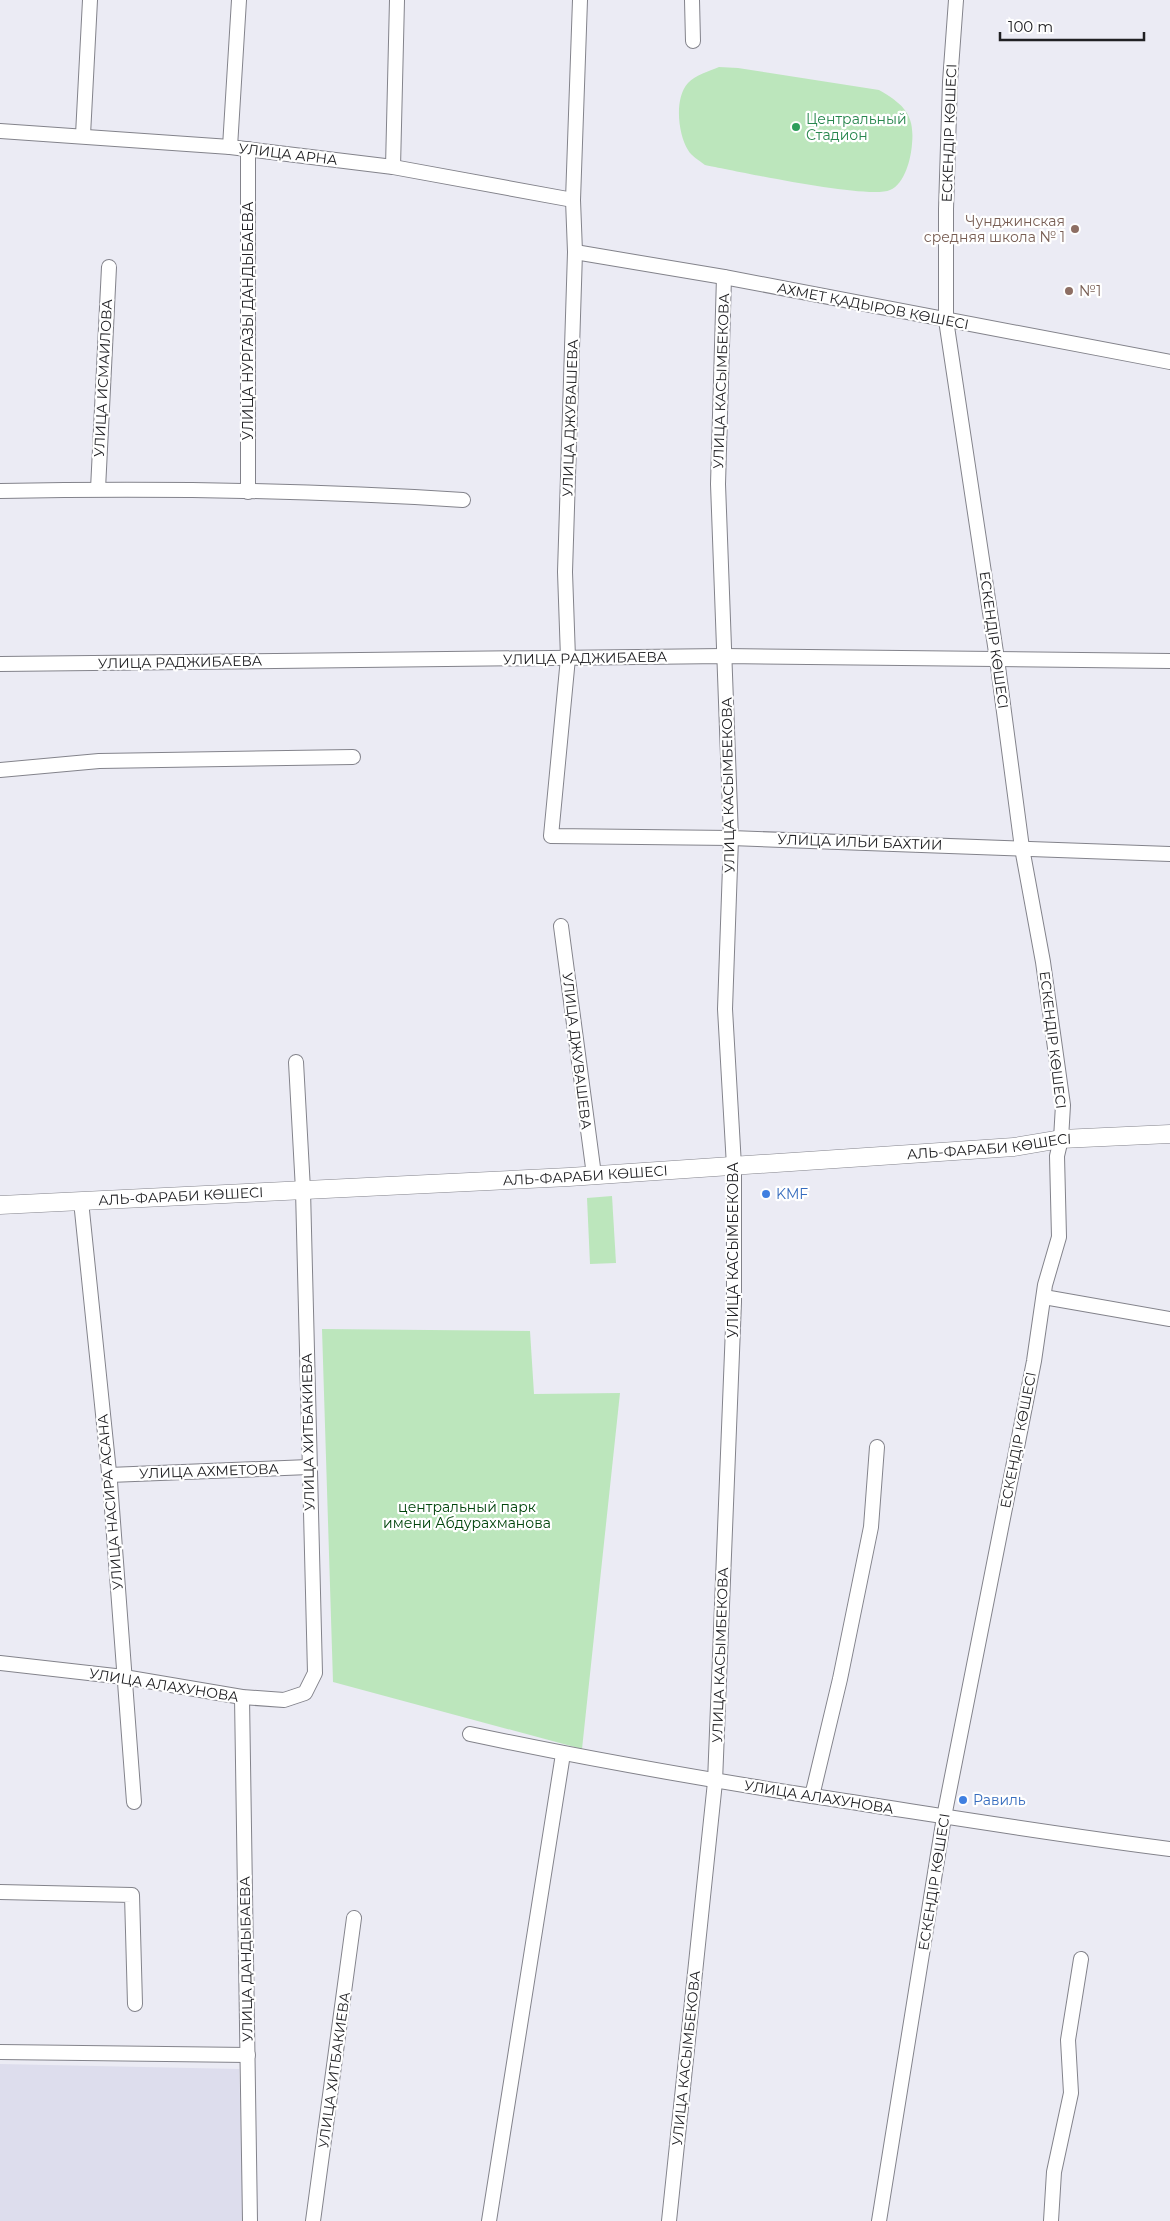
<svg xmlns="http://www.w3.org/2000/svg" width="1170" height="2221" font-family="Montserrat,sans-serif">
	<rect width="100%" height="100%" fill="#ebebf4"/>
	<polygon fill="#dddded" points="0,2064 239,2069 245,2221 0,2221"/>
	<g fill="#bce6bc">
		<path d="M719 67 738 68 879 90C903 104 915 114 912 144 911 158 905 184 890 190 869 200 736 171 705 165 700 161 691 156 688 150 678 134 674 98 688 83 695 75 710 71 719 67Z"/>
		<polygon points="612,1196 616,1263 590,1264 587,1198"/>
		<polygon points="322,1329 530,1331 534,1394 620,1393 582,1749 333,1682"/>
	</g>
	<g fill="none" stroke-linecap="round" stroke-linejoin="round">
		<defs>
			<g id="minor">
				<polyline points="580,0 573,200 575,252 565,572 568,658 551,836 731,838 1170,854"/>
				<polyline points="692,0 693,41"/>
				<polyline points="0,131 230,147 393,167 573,200"/>
				<polyline points="83,135 90,0"/>
				<polyline points="230,147 239,0"/>
				<polyline points="393,167 397,0"/>
				<polyline points="575,252 724,277 1170,362"/>
				<polyline points="98,489 109,267"/>
				<path d="M0 491C154 488 309 490 463 500"/>
				<polyline points="248,492 248,149"/>
				<polyline points="0,664 724,656 1170,661"/>
				<polyline points="0,770 99,761 353,757"/>
				<polyline points="561,926 594,1175"/>
				<polyline points="81,1201 110,1482 134,1802"/>
				<polyline points="1044,1297 1170,1319"/>
				<polyline points="109,1475 309,1467"/>
				<polyline points="0,1663 124,1677 242,1697 284,1700 305,1693 315,1673 303,1190 296,1062"/>
				<polyline points="242,1697 250,2221"/>
				<path d="M470 1734C583 1758 697 1778 812 1796 931 1814 1050 1834 1170 1849"/>
				<polyline points="812,1796 840,1679 871,1527 877,1447"/>
				<polyline points="0,1892 132,1895 135,2004"/>
				<polyline points="0,2052 248,2055"/>
				<polyline points="313,2221 354,1918"/>
				<polyline points="489,2221 563,1754"/>
				<polyline points="669,2221 715,1782 734,1302 734,1166 725,1009 731,838 718,484 724,277"/>
				<polyline points="879,2221 944,1817 1034,1361 1045,1285 1059,1237 1057,1156 1061,1139 1063,1105 1043,962 1022,848 997,659 946,320 946,209 950,82 956,0"/>
				<polyline points="1051,2221 1054,2172 1071,2093 1068,2040 1081,1959"/>
			</g>
			<g id="major">
				<path id="s1" d="M0 1205 569 1177 1014 1147 1061 1139 1170 1134"/>
			</g>
		</defs>
		<use href="#minor" stroke="#83838b" stroke-width="16"/>
		<use href="#major" stroke="#83838b" stroke-width="19"/>
		<use href="#minor" stroke="#fff" stroke-width="14"/>
		<use href="#major" stroke="#fff" stroke-width="18"/>
	</g>
	<circle fill="#2e9e5b" stroke="#fff" stroke-width="2" cx="796" cy="127" r="5"/>
	<g fill="#8d6e63" stroke="#fff" stroke-width="2">
		<circle cx="1075" cy="229" r="5"/>
		<circle cx="1069" cy="291" r="5"/>
	</g>
	<g fill="#3f7fe0" stroke="#fff" stroke-width="2">
		<circle cx="766" cy="1194" r="5"/>
		<circle cx="963" cy="1800" r="5"/>
	</g>
	<g text-anchor="middle" stroke-width="4.5" stroke-linejoin="round" paint-order="stroke">
		<g font-size="14" fill="#27864d" stroke="#fff" text-anchor="start">
			<text x="806" y="124">Центральный<tspan x="806" dy="16">Стадион</tspan></text>
		</g>
		<g font-size="14" fill="#202023" stroke="#fff">
			<text transform="translate(949 133) rotate(-88)" y="5">ЕСКЕНДІР КӨШЕСІ</text>
			<text transform="translate(288 154) rotate(7)" y="5">УЛИЦА АРНА</text>
			<text transform="translate(873 306) rotate(11)" y="5">АХМЕТ ҚАДЫРОВ КӨШЕСІ</text>
			<text transform="translate(248 321) rotate(-90)" y="5">УЛИЦА НУРГАЗЫ ДАНДЫБАЕВА</text>
			<text transform="translate(103 378) rotate(-87)" y="5">УЛИЦА ИСМАИЛОВА</text>
			<text transform="translate(721 381) rotate(-88)" y="5">УЛИЦА КАСЫМБЕКОВА</text>
			<text transform="translate(570 418) rotate(-88)" y="5">УЛИЦА ДЖУВАШЕВА</text>
			<text transform="translate(994 640) rotate(82)" y="5">ЕСКЕНДІР КӨШЕСІ</text>
			<text transform="translate(585 658) rotate(-1)" y="5">УЛИЦА РАДЖИБАЕВА</text>
			<text transform="translate(180 662) rotate(-1)" y="5">УЛИЦА РАДЖИБАЕВА</text>
			<text transform="translate(728 785) rotate(-91)" y="5">УЛИЦА КАСЫМБЕКОВА</text>
			<text transform="translate(860 842) rotate(2)" y="5">УЛИЦА ИЛЬИ БАХТИИ</text>
			<text transform="translate(1053 1040) rotate(83)" y="5">ЕСКЕНДІР КӨШЕСІ</text>
			<text transform="translate(577 1051) rotate(83)" y="5">УЛИЦА ДЖУВАШЕВА</text>
			<text dy="5" stroke="none"><textPath href="#s1" startOffset="991">АЛЬ-ФАРАБИ КӨШЕСІ</textPath></text>
			<text dy="5" stroke="none"><textPath href="#s1" startOffset="586">АЛЬ-ФАРАБИ КӨШЕСІ</textPath></text>
			<text dy="5" stroke="none"><textPath href="#s1" startOffset="181">АЛЬ-ФАРАБИ КӨШЕСІ</textPath></text>
			<text transform="translate(733 1250) rotate(-90)" y="5">УЛИЦА КАСЫМБЕКОВА</text>
			<text transform="translate(308 1432) rotate(-91)" y="5">УЛИЦА ХИТБАКИЕВА</text>
			<text transform="translate(1018 1440) rotate(-79)" y="5">ЕСКЕНДІР КӨШЕСІ</text>
			<text transform="translate(209 1471) rotate(-2)" y="5">УЛИЦА АХМЕТОВА</text>
			<text transform="translate(110 1502) rotate(-95)" y="5">УЛИЦА НАСИРА АСАНА</text>
			<text transform="translate(720 1655) rotate(-88)" y="5">УЛИЦА КАСЫМБЕКОВА</text>
			<text transform="translate(164 1685) rotate(9)" y="5">УЛИЦА АЛАХУНОВА</text>
			<text transform="translate(819 1797) rotate(9)" y="5">УЛИЦА АЛАХУНОВА</text>
			<text transform="translate(934 1882) rotate(-81)" y="5">ЕСКЕНДІР КӨШЕСІ</text>
			<text transform="translate(246 1959) rotate(-91)" y="5">УЛИЦА ДАНДЫБАЕВА</text>
			<text transform="translate(686 2058) rotate(-84)" y="5">УЛИЦА КАСЫМБЕКОВА</text>
			<text transform="translate(334 2070) rotate(-82)" y="5">УЛИЦА ХИТБАКИЕВА</text>
		</g>
		<g font-size="14" fill="#785e54" stroke="#fff" text-anchor="end">
			<text x="1065" y="226">Чунджинская<tspan x="1065" dy="16">средняя школа № 1</tspan></text>
			<text x="1079" y="296" text-anchor="start">№1</text>
		</g>
		<g font-size="14" fill="#366cbe" stroke="#fff" text-anchor="start">
			<text x="776" y="1199">KMF</text>
			<text x="973" y="1805">Равиль</text>
		</g>
		<g font-size="14" fill="#01440b" stroke="#fff">
			<text x="467" y="1512">центральный парк<tspan x="467" dy="16">имени Абдурахманова</tspan></text>
		</g>
	</g>
	<path d="M1000 32v8h144v-8" fill="none" stroke="#202023" stroke-width="2.5"/>
	<text x="1008" y="32" font-size="15" fill="#202023" stroke="#ffffff" stroke-width="4" paint-order="stroke">100 m</text>
</svg>
